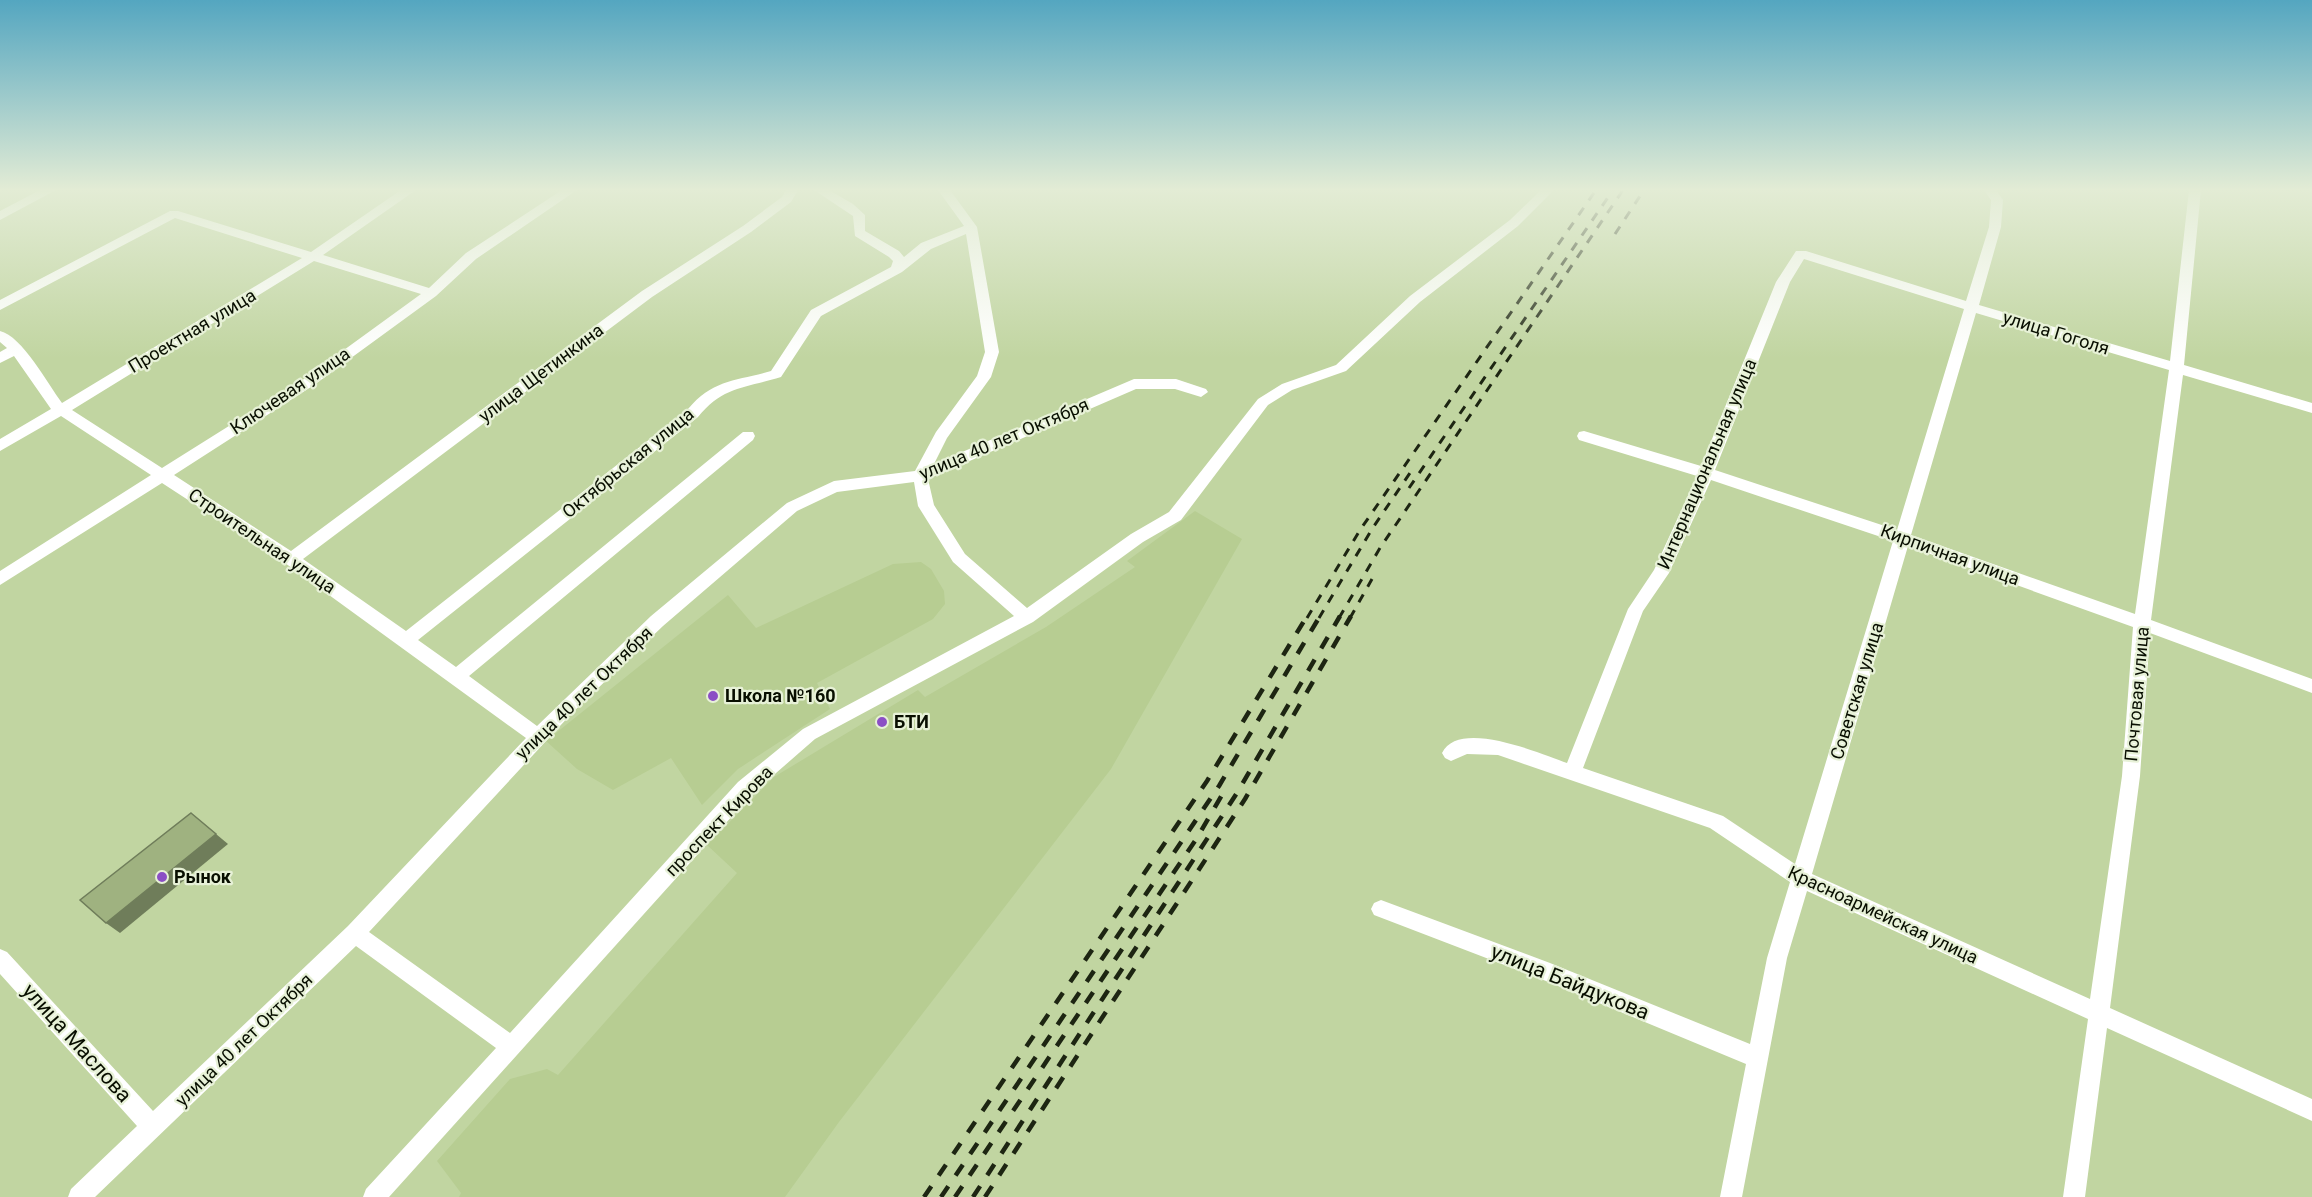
<svg xmlns="http://www.w3.org/2000/svg" width="2312" height="1197" font-family="Roboto,sans-serif">
	<rect width="100%" height="100%" fill="#c1d5a1"/>
	<g fill="#b7cd92">
		<polygon points="1195,511 1242,539 1111,769 839,1122 785,1197 459,1197 461,1193 437,1161 510,1079 547,1069 558,1075 737,873 707,845 774,777 918,690 925,697 1046,627 1135,567 1127,561"/>
		<polygon points="921,562 931,569 944,591 945,604 933,619 817,683 830,709 738,769 702,805 671,758 613,790 577,769 546,741 728,595 756,628 893,564"/>
	</g>
	<g fill="none" stroke-linecap="round" stroke-linejoin="round">
		<g fill="#fff" fill-rule="evenodd">
			<polygon points="40,190 56,190 0,220 0,211"/>
			<path d="M401 190H416L323 255 429 288 466 253 562 190H577L476 259 436 296 314 385 174 475 291 551 642 291 743 226 782 197 786 190H798L791 202 751 232 652 297 303 559 406 631 688 409C713 379 736 381 771 371L811 310 891 267 893 261 889 257 855 236 853 216 814 190H829L853 204 865 215V231L899 251 904 257 921 243 964 226 938 190H950L977 227 999 352 991 377 947 438 934 464 1134 379H1176L1206 389 1208 392 1201 397 1175 389H1136L928 479 934 505 965 554 1027 608 1131 534 1169 512 1258 399 1282 384 1336 365 1410 296 1510 220 1541 190H1554L1518 226 1420 302 1346 371 1292 390 1268 405 1181 520 1143 542 1033 622 815 739 752 794 389 1197H363L366 1189 496 1048 356 946 95 1197H68L71 1189 137 1126 0 974V949L7 952 153 1111 348 926 526 738 285 563 162 483 0 585V571L151 475 61 416 0 451V439L51 409 14 356 0 363V352L7 348 0 342V331C22 336 48 384 62 403L302 258 175 218 0 310V300L170 211H178L311 252ZM966 234 985 352 977 376 936 432 915 471 834 481 787 503 651 616 537 726 469 676 753 440 755 436 753 432H743L456 667 418 640 698 417C723 386 746 388 781 377L821 316 902 272 931 249ZM314 261 421 294 304 379 162 468 72 410ZM914 482 918 506 953 562 1014 616 803 729 738 782 510 1033 369 932 572 713 663 626 797 511 837 492Z"/>
			<path d="M1984 190H1996L2003 200 2001 227 1979 305 2170 361 2189 190H2201L2184 365 2312 403V413L2183 375 2151 620 2312 679V693L2150 633 2140 776 2110 1008 2312 1099V1121L2107 1028 2085 1197H2063L2088 1019 1807 891 1787 958 1742 1197H1720L1746 1064 1546 981 1374 915 1371 909 1374 903 1381 900 1550 963 1750 1044 1767 958 1790 882 1710 828 1498 755 1467 754 1451 761 1445 758 1442 753C1459 718 1541 754 1567 763L1628 609 1654 570 1697 476 1579 440 1577 436 1579 432 1584 431 1701 466 1776 282 1796 251H1806L1966 301 1989 227 1991 200ZM1804 259 1964 309 1897 530 1715 470 1790 282ZM1976 313 2169 370 2135 614 1911 535ZM1711 480 1893 541 1795 864 1723 816 1583 768 1643 611 1669 573ZM1908 546 2133 627 2122 776 2090 999 1812 874Z"/>
		</g>
		<g stroke="#1d2512" stroke-width="3" stroke-dasharray="9 9" stroke-linecap="butt">
			<polyline points="1615,234 1644,190"/>
			<polyline points="1409,488 1613,190"/>
			<polyline points="1307,618 1360,530 1596,190"/>
			<polyline points="1319,618 1372,529 1410,473"/>
			<polyline points="1339,618 1380,548 1623,190"/>
			<polyline points="1350,618 1372,579"/>
		</g>
		<g stroke="#1d2512" stroke-width="4.5" stroke-dasharray="13 13" stroke-linecap="butt">
			<polyline points="924,1197 1207,781 1307,616"/>
			<polyline points="941,1197 1219,786 1320,616"/>
			<polyline points="955,1197 1197,838 1222,795"/>
			<polyline points="973,1197 1237,793 1340,616"/>
			<polyline points="985,1197 1245,799 1351,616"/>
		</g>
	</g>
	<polygon fill="#6f7d5a" points="216,834 228,844 120,933 106,923"/>
	<polygon fill="#9fb280" stroke="#6f7d5a" stroke-width="1.5" points="191,813 216,834 106,923 80,900"/>
	<linearGradient id="sky" x2="0" y2="1"><stop stop-color="#54a6c0"/><stop offset="0.53" stop-color="#e3ecd5"/><stop offset="1" stop-color="#e3ecd5" stop-opacity="0"/></linearGradient>
	<rect width="2312" height="358" fill="url(#sky)"/>
	<g fill="#8b4fc5" stroke="#e7f1d7" stroke-width="2">
		<circle cx="713" cy="696" r="6"/>
		<circle cx="882" cy="722" r="6"/>
		<circle cx="162" cy="877" r="6"/>
	</g>
	<g text-anchor="middle" stroke-width="4.5" stroke-linejoin="round" paint-order="stroke">
		<g font-size="18" fill="#080e00" stroke="#e7f1d7">
			<text transform="translate(192 331) rotate(-31)" y="6">Проектная улица</text>
			<text transform="translate(2056 333) rotate(17)" y="6">улица Гоголя</text>
			<text transform="translate(541 373) rotate(-37)" y="6">улица Щетинкина</text>
			<text transform="translate(290 391) rotate(-34)" y="6">Ключевая улица</text>
			<text transform="translate(1004 439) rotate(-23)" y="6">улица 40 лет Октября</text>
			<text transform="translate(628 463) rotate(-39)" y="6">Октябрьская улица</text>
			<text transform="translate(1707 464) rotate(-67)" y="6">Интернациональная улица</text>
			<text transform="translate(262 541) rotate(34)" y="6">Строительная улица</text>
			<text transform="translate(1950 555) rotate(20)" y="6">Кирпичная улица</text>
			<text transform="translate(1857 691) rotate(-73)" y="6">Советская улица</text>
			<text transform="translate(584 693) rotate(-44)" y="6">улица 40 лет Октября</text>
			<text transform="translate(2137 694) rotate(-85)" y="6">Почтовая улица</text>
			<text transform="translate(719 821) rotate(-46)" y="6">проспект Кирова</text>
			<text transform="translate(1883 915) rotate(25)" y="6">Красноармейская улица</text>
			<text transform="translate(244 1040) rotate(-44)" y="6">улица 40 лет Октября</text>
		</g>
		<g font-size="18" font-weight="bold" fill="#080e00" stroke="#e7f1d7" text-anchor="start">
			<text x="725" y="702">Школа №160</text>
			<text x="894" y="728">БТИ</text>
			<text x="174" y="883">Рынок</text>
		</g>
		<g font-size="21" fill="#080e00" stroke="#e7f1d7">
			<text transform="translate(1570 982) rotate(22)" y="7">улица Байдукова</text>
			<text transform="translate(77 1043) rotate(48)" y="7">улица Маслова</text>
		</g>
	</g>
</svg>
